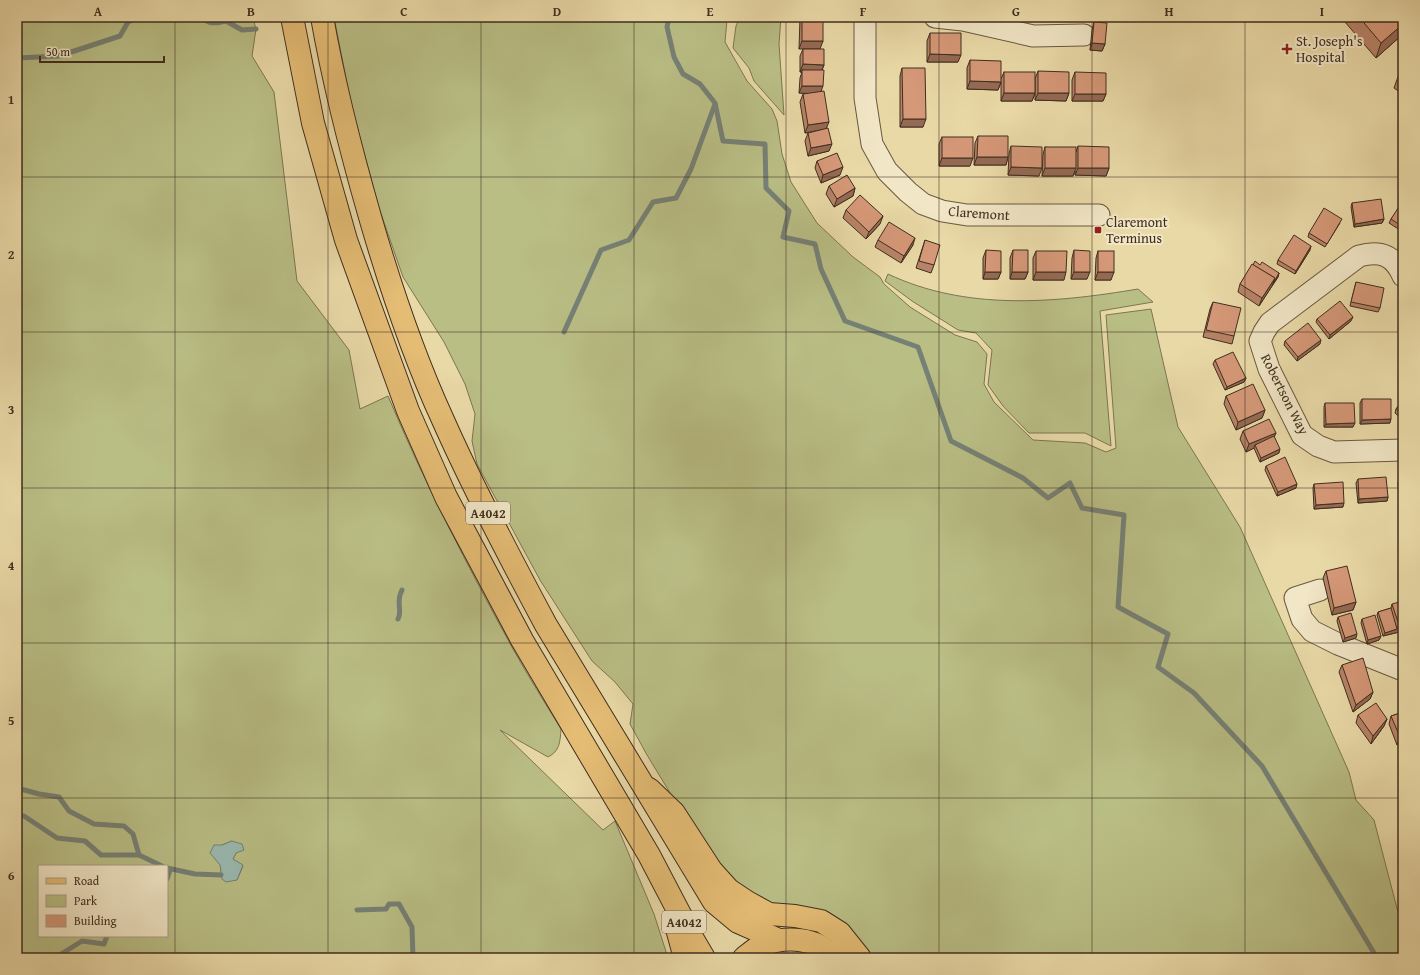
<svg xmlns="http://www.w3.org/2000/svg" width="1420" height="975" font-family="'Gentium Book Plus',serif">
	<rect width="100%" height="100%" fill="#e9d9a7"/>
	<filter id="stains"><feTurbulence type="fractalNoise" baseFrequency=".005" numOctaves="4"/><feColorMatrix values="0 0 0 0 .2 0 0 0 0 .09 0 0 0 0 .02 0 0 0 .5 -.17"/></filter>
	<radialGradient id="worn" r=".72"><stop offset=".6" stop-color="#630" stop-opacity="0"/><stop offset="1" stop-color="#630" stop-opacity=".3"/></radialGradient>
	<g fill="#b9be85" stroke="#7c7652" fill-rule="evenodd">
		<path d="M17 17H273L274 19 254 22 256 29 252 56 274 92 297 281 349 350 360 409 388 396C424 482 468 567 513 649 528 676 545 703 561 729 560 742 560 751 548 757L500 730 603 830 615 821 654 914 668 958H17ZM232 841 236 853 233 859 243 866 237 880 221 875 222 845ZM39 866H167V936H39Z"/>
		<polygon points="334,17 729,17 727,20 725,42 747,81 772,109 777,121 782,154 791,182 817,223 853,257 880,277 884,284 910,307 955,335 977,342 987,354 984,384 994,402 1033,440 1085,443 1106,452 1116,448 1106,315 1151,309 1178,427 1240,527 1349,772 1356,800 1374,820 1399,916 1403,923 1403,958 870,958 736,884 689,824 647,755 630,724 633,704 615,682 592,661 540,580 477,464 472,441 475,414 465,384 444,342 403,277 379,208 351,104"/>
		<polygon points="740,17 781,17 779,44 784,115 754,81 749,68 733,48 736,26"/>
		<path d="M888 274C966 311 1055 303 1138 289L1153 302 1100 311 1111 446 1085 433H1029L1003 406 988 385 992 350 976 333 958 330 912 301 885 281Z"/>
	</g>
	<polygon fill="#9ab9b0" stroke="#768176" points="232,841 242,844 244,850 236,853 233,859 243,865 237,880 226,882 222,879 220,865 210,853 214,845 222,845"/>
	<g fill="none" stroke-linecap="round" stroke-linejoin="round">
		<g stroke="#768176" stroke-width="5">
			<polyline points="174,17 180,19 185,17"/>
			<path d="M202 17C208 25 217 23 226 21L242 30 256 29"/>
			<polyline points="669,17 667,27 674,57 683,74 700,84 715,103 723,141 765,144 766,188 789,211 783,237 815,244 821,269 845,321 918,347 951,441 1023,478 1048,498 1070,483 1082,508 1124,515 1118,607 1168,634 1158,667 1194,693 1262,766 1377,958"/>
			<polyline points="17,58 59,56 120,36 128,22 138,17"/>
			<polyline points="564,332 601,250 629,240 653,202 676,198 691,169 715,104"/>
			<path d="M398 619C403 609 395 603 402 590"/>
			<polyline points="17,788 39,794 59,797 69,811 94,824 124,826 133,834 139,855"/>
			<polyline points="17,816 24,816 57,838 85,841 101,855 139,855 162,866"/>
			<polyline points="167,868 195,874 221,875"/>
			<polyline points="167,879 170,870"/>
			<polyline points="357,910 386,909 389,904 399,904 412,927 413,958"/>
			<polyline points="58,958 58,956 82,941 104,944 107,936"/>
		</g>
		<defs>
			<g id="minor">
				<polyline points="865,17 865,98 872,144 887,171 908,192 923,204 942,211 967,215 1099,215"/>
				<polyline points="935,17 963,20 1033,36 1084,35"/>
				<path d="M1403 276C1394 255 1380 250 1359 256L1270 323 1264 332 1260 341 1269 369 1302 435 1318 446 1334 452 1403 450"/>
				<polyline points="1320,590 1295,598 1302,619 1312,631 1338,644 1403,670"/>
			</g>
			<polyline id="major" points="649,789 674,813 711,870 729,890 747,902 769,914 795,916 821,921 840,933 860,958"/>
			<g id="highway">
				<polyline points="292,17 313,123 346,240 408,411 446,497 522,640 649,855 694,941 704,958"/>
				<path d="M322 17C334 85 351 151 370 217 390 286 413 355 443 420 474 490 510 558 546 625L714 902 738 922 779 940"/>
				<polyline points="676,925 685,958"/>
				<path d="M744 958C749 954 756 948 762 945 786 936 817 937 835 958"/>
			</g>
		</defs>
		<use href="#minor" stroke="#6a5940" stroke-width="23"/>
		<use href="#major" stroke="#402e1e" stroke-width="24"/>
		<use href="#highway" stroke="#402e1e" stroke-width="24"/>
		<use href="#minor" stroke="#f1e6c6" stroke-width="21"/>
		<use href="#major" stroke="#e4bc74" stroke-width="22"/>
		<use href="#highway" stroke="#e4bc74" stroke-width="22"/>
	</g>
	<g fill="#b78367" stroke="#402e1e">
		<polygon points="800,17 823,17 799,49 800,18"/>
		<polygon points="1347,17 1403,17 1403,34 1376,58 1345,22"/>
		<polygon points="1094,22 1105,44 1102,51 1090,50 1092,30"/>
		<polygon points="930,33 958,62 927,62 927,41"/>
		<polygon points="803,49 824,65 822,70 821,91 829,151 808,156 805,141 808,133 819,130 805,133 800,102 803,94 808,93 799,93 800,78 802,72 800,72 800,56"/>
		<polygon points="970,60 1001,79 1004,72 1035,93 1032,101 1001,101 1001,82 998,90 967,89 967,68"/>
		<polygon points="1403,67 1403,94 1394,88 1399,74"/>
		<polygon points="902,68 923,127 900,127 900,76"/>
		<polygon points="1038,71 1069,93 1066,101 1035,100 1035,79"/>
		<polygon points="1075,72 1106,94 1103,101 1072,101 1072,80"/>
		<polygon points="978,136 1008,157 1006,165 974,165 975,143"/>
		<polygon points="942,137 970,166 939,166 939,144"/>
		<polygon points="1011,146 1039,176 1008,175 1009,154"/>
		<polygon points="1078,146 1109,168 1106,176 1075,175 1075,171 1073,176 1042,176 1043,154 1045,147 1076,152"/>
		<polygon points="817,161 840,175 821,183 815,168"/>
		<polygon points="829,186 855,188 853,196 834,207 826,194"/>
		<polygon points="1352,203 1384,219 1382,223 1354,227 1351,207"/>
		<polygon points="1403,203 1403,232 1389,223 1391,219"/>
		<polygon points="846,210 880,224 866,239 843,218"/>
		<polygon points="1340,223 1325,247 1308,237 1309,233"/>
		<polygon points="878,240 913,245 901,263 875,247"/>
		<polygon points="925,240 934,265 931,273 916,268"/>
		<polygon points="986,250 1001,272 998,279 983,279 983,258"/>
		<polygon points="1013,250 1028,272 1025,279 1010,279 1010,258"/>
		<polygon points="1074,250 1087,279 1071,279 1072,258"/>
		<polygon points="1310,250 1295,274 1277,264 1278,260"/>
		<polygon points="1036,251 1064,280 1033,280 1033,258"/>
		<polygon points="1098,251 1111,280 1095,280 1096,258"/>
		<polygon points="1253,265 1279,273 1278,277 1259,306 1238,292 1240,284"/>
		<polygon points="1356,282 1380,308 1378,312 1350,306"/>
		<polygon points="1213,302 1234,336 1232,344 1203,337 1210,309"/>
		<polygon points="1317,319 1351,321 1329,339 1316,322"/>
		<polygon points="1285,341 1320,344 1297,361 1284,345"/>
		<polygon points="1215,360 1246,378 1244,382 1225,390 1213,364"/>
		<polygon points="1226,396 1265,410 1262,418 1236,430 1224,404"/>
		<polygon points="1362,399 1390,423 1360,424 1360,403"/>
		<polygon points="1403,400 1403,420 1395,413 1396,409"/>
		<polygon points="1325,403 1353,427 1324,427 1324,407"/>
		<polygon points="1243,431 1276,433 1274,436 1279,453 1260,462 1254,448 1246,452 1240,439"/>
		<polygon points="1266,466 1296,488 1277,496 1265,470"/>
		<polygon points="1358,479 1388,497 1387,501 1358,503 1356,483"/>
		<polygon points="1399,479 1403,479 1403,503 1399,503 1398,483"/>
		<polygon points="1314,484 1343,507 1314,509 1313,488"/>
		<polygon points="1326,571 1356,602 1353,610 1332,615 1323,578"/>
		<polygon points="1392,604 1403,631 1383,636 1377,615 1378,612 1391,608"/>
		<polygon points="1338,617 1356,638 1343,642 1337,621"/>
		<polygon points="1362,619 1381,636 1379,640 1367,644 1361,623"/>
		<polygon points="1342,665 1373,692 1370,699 1353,712 1339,672"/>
		<polygon points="1403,712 1403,742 1397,745 1389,724 1391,716"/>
		<polygon points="1358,715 1387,719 1384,726 1371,744 1356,723"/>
	</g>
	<g fill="#956a54" stroke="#402e1e">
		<polygon points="1403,24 1403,34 1376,58 1381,43"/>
		<polygon points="802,41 823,41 820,49 799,49"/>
		<polygon points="1092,43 1105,44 1102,51 1090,50"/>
		<polygon points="930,54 961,55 958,62 927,62"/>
		<polygon points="803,64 824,65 821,72 802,70 802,72 800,72"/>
		<polygon points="970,81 1001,82 998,90 967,89"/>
		<polygon points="802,86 823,86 820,94 799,93"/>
		<polygon points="1004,93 1035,93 1032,101 1001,101"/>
		<polygon points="1038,93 1069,93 1066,101 1035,100"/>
		<polygon points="1075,94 1106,94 1103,101 1072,101"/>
		<polygon points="903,119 926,119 923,127 900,127"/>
		<polygon points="829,122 826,129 805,133 808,125"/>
		<polygon points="832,144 829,151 808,156 811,148"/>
		<polygon points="977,157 1008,157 1006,165 974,165"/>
		<polygon points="942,158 973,158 970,166 939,166"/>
		<polygon points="843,167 840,175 821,183 823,175"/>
		<polygon points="1011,167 1042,168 1039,176 1008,175"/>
		<polygon points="1045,168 1076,168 1073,176 1042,176"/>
		<polygon points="1078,168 1109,168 1106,176 1075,175"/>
		<polygon points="855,188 853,196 834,207 837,199"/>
		<polygon points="883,216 880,224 866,239 869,232"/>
		<polygon points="1384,219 1382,223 1354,227 1355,224"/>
		<polygon points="915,238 913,245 901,263 904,256"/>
		<polygon points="1311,246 1310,250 1295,274 1296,271"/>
		<polygon points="985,272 1001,272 998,279 983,279"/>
		<polygon points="1012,272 1028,272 1025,279 1010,279"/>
		<polygon points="1036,272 1066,272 1064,280 1033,280"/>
		<polygon points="1074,272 1090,272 1087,279 1071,279"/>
		<polygon points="1098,272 1114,272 1111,280 1095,280"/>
		<polygon points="1279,273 1278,277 1272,286 1274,282"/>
		<polygon points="1275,278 1272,286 1259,306 1262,298"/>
		<polygon points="1353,317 1351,321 1329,339 1330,335"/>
		<polygon points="1321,340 1320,344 1297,361 1298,357"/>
		<polygon points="1246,378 1244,382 1225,390 1227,387"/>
		<polygon points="1265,410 1262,418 1236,430 1238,422"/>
		<polygon points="1391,419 1390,423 1360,424 1362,420"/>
		<polygon points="1355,423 1353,427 1324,427 1326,424"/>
		<polygon points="1276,433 1273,440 1255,445 1254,448 1246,452 1249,444"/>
		<polygon points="1280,449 1279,453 1260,462 1261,458"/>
		<polygon points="1297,484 1296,488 1277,496 1278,492"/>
		<polygon points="1388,497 1387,501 1358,503 1359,499"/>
		<polygon points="1401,499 1403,499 1403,503 1399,503"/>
		<polygon points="1344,503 1343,507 1314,509 1316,505"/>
		<polygon points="1356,602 1353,610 1332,615 1334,608"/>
		<polygon points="1403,624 1403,631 1383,636 1385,633 1397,629 1399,625"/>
		<polygon points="1357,634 1356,638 1343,642 1345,638"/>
		<polygon points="1381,636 1379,640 1367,644 1368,640"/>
		<polygon points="1373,692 1370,699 1353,712 1356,705"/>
		<polygon points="1387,719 1384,726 1371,744 1373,736"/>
		<polygon points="1403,736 1403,742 1397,745 1400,737"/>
	</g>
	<g fill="#d59878" stroke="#402e1e">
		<rect x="802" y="17" width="21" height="24"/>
		<polygon points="1359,17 1403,17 1403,24 1381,43"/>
		<polygon points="1094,22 1107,23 1105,44 1092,43"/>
		<polygon points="930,33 961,33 961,55 930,54"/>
		<polygon points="803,49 824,49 824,65 803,64"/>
		<polygon points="970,60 1001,61 1001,82 970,81"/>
		<polygon points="1403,67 1403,76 1399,74"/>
		<polygon points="902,68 925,68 926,119 903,119"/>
		<polygon points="802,70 824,70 823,86 802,86"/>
		<polygon points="1038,71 1069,72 1069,93 1038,93"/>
		<rect x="1004" y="72" width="31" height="21"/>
		<polygon points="1075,72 1106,73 1106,94 1075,94"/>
		<polygon points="824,91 829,122 808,125 803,94"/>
		<polygon points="828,128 832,144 811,148 808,133"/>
		<polygon points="978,136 1008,136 1008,157 977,157"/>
		<rect x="942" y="137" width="31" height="21"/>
		<polygon points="1011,146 1042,147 1042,168 1011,167"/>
		<polygon points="1078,146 1109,147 1109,168 1078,168"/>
		<rect x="1045" y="147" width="31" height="21"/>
		<polygon points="837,153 843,167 823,175 817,161"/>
		<polygon points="847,175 855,188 837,199 829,186"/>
		<polygon points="860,195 883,216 869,232 846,210"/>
		<polygon points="1381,199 1384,219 1355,224 1352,203"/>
		<polygon points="1402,202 1403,203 1403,227 1391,219"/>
		<polygon points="1324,208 1342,219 1327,244 1309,233"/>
		<polygon points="889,222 915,238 904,256 878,240"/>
		<polygon points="1294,235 1311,246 1296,271 1278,260"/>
		<polygon points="925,240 940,245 934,265 919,261"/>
		<polygon points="986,250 1001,251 1001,272 985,272"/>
		<polygon points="1013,250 1028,250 1028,272 1012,272"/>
		<polygon points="1074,250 1090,251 1090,272 1074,272"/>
		<polygon points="1036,251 1067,251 1066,272 1036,272"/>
		<rect x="1098" y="251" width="16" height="21"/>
		<polygon points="1255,261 1260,265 1262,262 1279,273 1274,282 1275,278 1253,265"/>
		<polygon points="1252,264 1275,278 1262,298 1240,284"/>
		<polygon points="1356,282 1384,288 1380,308 1351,302"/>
		<polygon points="1340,301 1353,317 1330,335 1317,319"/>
		<polygon points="1213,302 1241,308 1234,336 1206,330"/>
		<polygon points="1308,323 1321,340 1298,357 1285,341"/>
		<polygon points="1233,352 1246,378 1227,387 1215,360"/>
		<polygon points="1253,384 1265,410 1238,422 1226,396"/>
		<polygon points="1362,399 1391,399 1391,419 1362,420"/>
		<polygon points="1403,400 1403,415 1396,409"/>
		<polygon points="1325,403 1354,403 1355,423 1326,424"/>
		<polygon points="1269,419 1276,433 1249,444 1243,431"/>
		<polygon points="1274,436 1280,449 1261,458 1255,445"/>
		<polygon points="1285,457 1297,484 1278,492 1266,466"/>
		<polygon points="1386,477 1388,497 1359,499 1358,479"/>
		<polygon points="1399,479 1403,479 1403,499 1401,499"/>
		<polygon points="1343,482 1344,503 1316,505 1314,484"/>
		<polygon points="1347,566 1356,602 1334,608 1326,571"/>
		<polygon points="1403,601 1403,624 1399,625 1392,604"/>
		<polygon points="1391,608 1397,629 1385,633 1378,612"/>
		<polygon points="1351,613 1357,634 1345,638 1338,617"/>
		<polygon points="1375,615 1381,636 1368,640 1362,619"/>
		<polygon points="1363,658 1373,692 1356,705 1342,665"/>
		<polygon points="1376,703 1387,719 1373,736 1358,715"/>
		<polygon points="1403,712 1403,736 1400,737 1391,716"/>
	</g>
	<path fill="none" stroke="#402e1e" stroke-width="1" stroke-opacity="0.55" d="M175 17V958M328 17V958M481 17V958M634 17V958M786 17V958M939 17V958M1092 17V958M1245 17V958M17 177H1403M17 332H1403M17 488H1403M17 643H1403M17 798H1403"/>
	<g fill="#8f2418" stroke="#f1e6c6" stroke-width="1.5">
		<path d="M1285 43h4v4h4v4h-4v4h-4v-4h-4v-4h4z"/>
		<rect x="1094" y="226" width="8" height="8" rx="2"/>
	</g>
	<g text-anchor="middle" stroke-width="4" stroke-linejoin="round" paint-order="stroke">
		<g fill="#f1e6c6" stroke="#756550" stroke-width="1">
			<rect x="466" y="502" width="44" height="22" rx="3"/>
			<rect x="662" y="911" width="44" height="22" rx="3"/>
		</g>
		<g font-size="13" font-weight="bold" fill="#402e1e">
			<text x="488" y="518">A4042</text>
			<text x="684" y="927">A4042</text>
		</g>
		<g font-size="14" fill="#402e1e" stroke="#f1e6c6" text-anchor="start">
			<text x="1296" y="46">St. Joseph's<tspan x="1296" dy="16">Hospital</tspan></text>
			<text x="1106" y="227">Claremont<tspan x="1106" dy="16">Terminus</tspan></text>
		</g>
		<g font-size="14" fill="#402e1e" stroke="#f1e6c6">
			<text transform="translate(979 213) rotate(4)" y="5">Claremont</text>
			<text transform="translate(1285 394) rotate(63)" y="5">Robertson Way</text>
		</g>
	</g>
	<rect width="1420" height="975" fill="none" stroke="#e9d9a7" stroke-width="44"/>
	<rect x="38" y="865" width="130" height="72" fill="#f1e6c6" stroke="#aa9c83"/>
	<rect x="46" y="878" width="20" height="6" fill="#e4bc74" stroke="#aa9c83"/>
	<text x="74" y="885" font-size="12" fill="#402e1e">Road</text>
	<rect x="46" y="895" width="20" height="12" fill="#b9be85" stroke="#aa9c83"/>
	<text x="74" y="905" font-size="12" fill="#402e1e">Park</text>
	<rect x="46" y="915" width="20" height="12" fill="#d59878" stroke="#aa9c83"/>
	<text x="74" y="925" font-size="12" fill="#402e1e">Building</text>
	<path d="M40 56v6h124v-6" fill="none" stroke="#402e1e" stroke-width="2"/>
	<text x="46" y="56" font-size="12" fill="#402e1e" stroke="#f1e6c6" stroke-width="3" paint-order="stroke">50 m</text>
	<rect x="22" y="22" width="1376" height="931" fill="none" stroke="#402e1e" stroke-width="1.5"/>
	<g font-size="13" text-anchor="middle" font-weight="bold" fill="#402e1e">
		<text x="98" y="16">A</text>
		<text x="251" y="16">B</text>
		<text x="404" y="16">C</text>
		<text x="557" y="16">D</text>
		<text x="710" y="16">E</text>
		<text x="863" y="16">F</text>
		<text x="1016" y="16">G</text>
		<text x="1169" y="16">H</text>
		<text x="1322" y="16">I</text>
		<text x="11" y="104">1</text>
		<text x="11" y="259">2</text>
		<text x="11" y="414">3</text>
		<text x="11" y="570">4</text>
		<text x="11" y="725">5</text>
		<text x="11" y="880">6</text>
	</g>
	<rect width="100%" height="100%" filter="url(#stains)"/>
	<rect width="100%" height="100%" fill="url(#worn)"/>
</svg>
